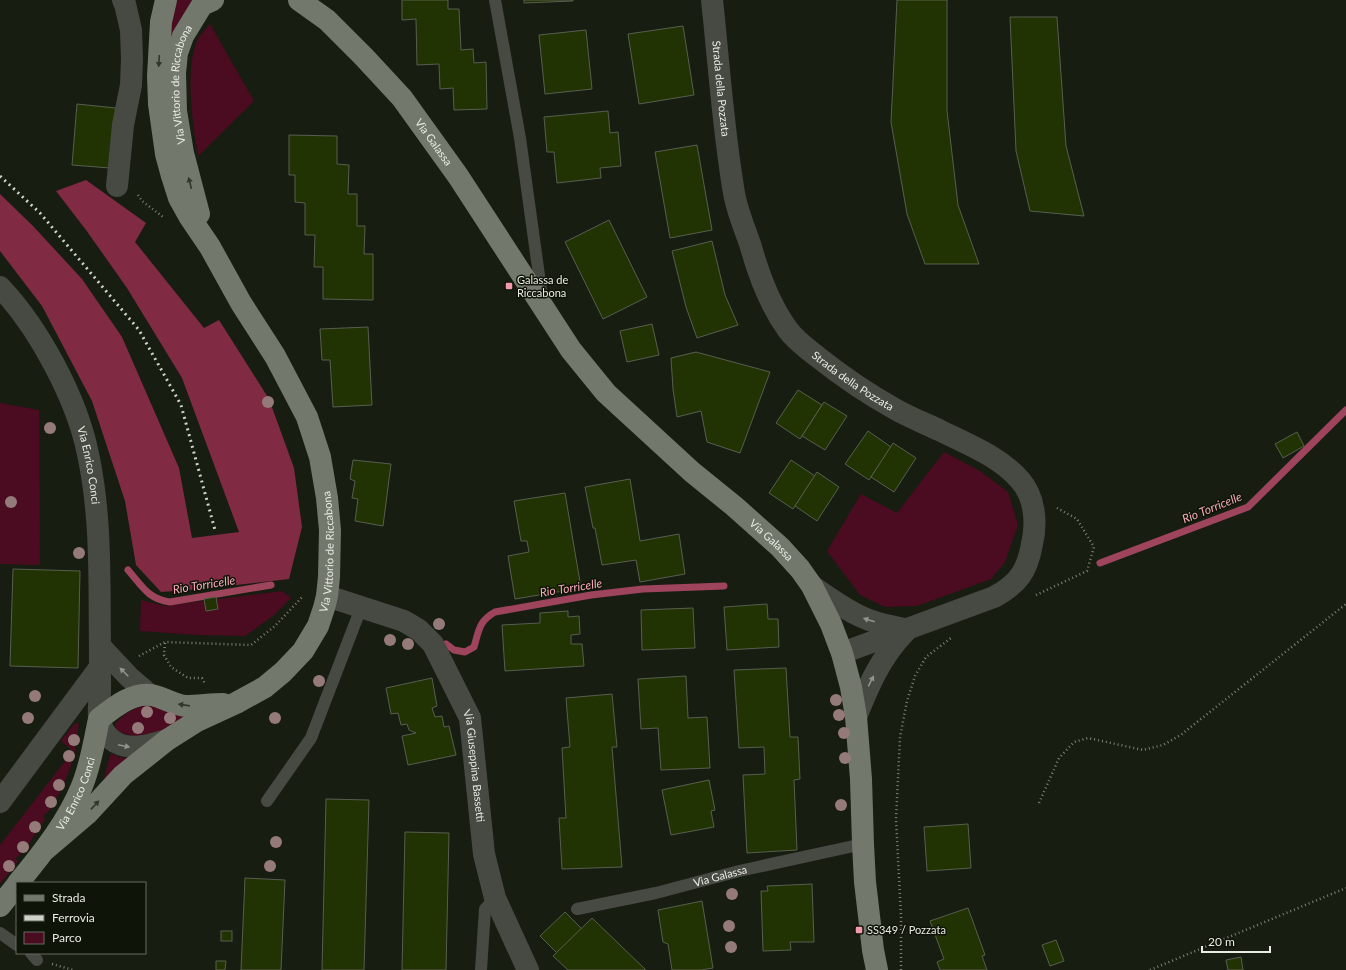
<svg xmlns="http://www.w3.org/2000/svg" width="1346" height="970" font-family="Lato,sans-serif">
	<rect width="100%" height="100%" fill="#181d11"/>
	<g fill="#4b0b21">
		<polygon points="174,0 193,0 167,46"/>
		<path d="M210 24 254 101 198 156C193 125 185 74 196 44 198 37 205 30 210 24Z"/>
		<polygon points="0,403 39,410 40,565 0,564"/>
		<polygon points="944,452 980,471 1008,492 1018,525 1005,562 991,579 917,606 885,607 860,595 827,551 861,494 897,513"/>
		<polygon points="282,591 291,598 273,616 245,636 197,635 140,631 141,600 165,606"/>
		<path d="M146 705 220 708 162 731 136 737 125 734 115 729 116 723C125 713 134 708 146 705Z"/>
		<polygon points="79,723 74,757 70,768 62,788 50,810 43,816 45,819 24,851 15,859 18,861 0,884 0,845 73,751 61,741 74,724"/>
		<polygon points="111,753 118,757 128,758 107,781 104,778"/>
	</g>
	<polygon fill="#812a44" points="86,180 146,223 135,242 204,328 219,320 269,399 294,468 302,527 289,579 202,589 161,592 136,565 125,501 92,401 42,306 0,251 0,194 33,226 82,279 122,337 179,468 192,538 239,532 182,378 127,288 86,230 56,191"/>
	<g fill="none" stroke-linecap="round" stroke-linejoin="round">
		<g stroke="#9e445c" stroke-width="7">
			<polyline points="1100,563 1248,507 1346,410"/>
			<path d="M128 570C142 586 148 599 170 602L271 585"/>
			<path d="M446 644 454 650 465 652 474 647C479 630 479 621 495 612L591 595 643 589 724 586"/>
		</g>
	</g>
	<g fill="#223303" stroke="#575e4f">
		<polygon points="402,0 448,0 448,9 459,9 461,50 473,49 474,63 486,62 487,109 454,110 453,88 440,89 439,64 417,65 416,19 402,20"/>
		<polygon points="524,0 573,0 573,1 524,3"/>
		<polygon points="897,0 947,0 947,111 958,205 979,264 925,264 907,214 891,122"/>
		<polygon points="1010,17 1057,17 1066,146 1084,216 1030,211 1016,151"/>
		<polygon points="683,26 694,95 639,104 628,34"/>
		<polygon points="586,30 592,89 545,94 539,35"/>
		<polygon points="77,104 116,108 110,168 72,165"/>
		<polygon points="608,111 610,133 618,132 621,166 600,168 601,178 557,183 554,152 547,152 544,117"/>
		<polygon points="289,135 337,136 337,164 349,165 348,194 357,194 357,226 365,226 364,254 373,254 373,300 323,299 323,267 314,267 315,235 305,235 305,203 295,202 295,175 289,175"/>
		<polygon points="697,145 712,230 670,238 655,152"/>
		<polygon points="609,220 647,297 603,319 565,242"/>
		<polygon points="712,241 725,295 738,325 697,338 686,307 672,251"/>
		<polygon points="652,324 659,355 627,362 620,331"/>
		<polygon points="368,327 372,405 333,407 330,360 322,360 320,329"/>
		<polygon points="696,352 770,372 740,453 707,442 701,411 677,417 673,389 671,358"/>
		<polygon points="798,390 822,405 800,439 776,423"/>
		<polygon points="824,402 847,416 825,450 802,436"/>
		<polygon points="868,431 891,447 869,480 845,464"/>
		<polygon points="1297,432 1304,446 1283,458 1275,444"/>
		<polygon points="893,443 916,458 894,492 871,477"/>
		<polygon points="353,460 391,464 383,526 355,521 358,499 352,498 355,481 350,479"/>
		<polygon points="791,460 815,476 793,509 769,493"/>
		<polygon points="817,472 839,487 817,521 795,506"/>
		<polygon points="630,479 640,541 679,534 685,574 640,582 636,560 602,565 595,528 593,528 585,487"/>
		<polygon points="565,493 581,588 515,599 508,556 529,552 527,541 521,541 514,501"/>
		<polygon points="13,569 80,571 78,668 10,666"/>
		<polygon points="216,597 218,609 206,611 204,599"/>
		<polygon points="767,604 768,619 778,619 779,647 727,650 724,607"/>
		<polygon points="693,608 695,648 642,650 641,610"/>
		<polygon points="568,611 568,617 579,616 580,634 571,635 571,644 582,644 584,666 505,671 502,625 540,623 540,613"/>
		<polygon points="786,668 790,737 798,737 800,779 794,780 797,850 747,853 743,775 765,774 764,747 739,748 734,670"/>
		<polygon points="686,676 688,718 707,717 710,768 661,770 658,728 641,729 638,679"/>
		<polygon points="432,678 437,706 432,708 435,717 442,716 444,727 449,726 456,755 408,765 402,736 416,733 409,730 407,724 401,725 398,713 391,714 386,688"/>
		<polygon points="612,694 617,747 612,747 622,867 562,869 559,818 566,818 562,748 570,747 566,698"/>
		<polygon points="709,780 715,810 711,811 714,827 671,835 662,790"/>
		<polygon points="326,799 369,800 364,970 322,970"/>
		<polygon points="968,824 971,868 927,871 924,827"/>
		<polygon points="405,832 449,833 446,970 402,970"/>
		<polygon points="245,878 285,880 281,970 241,970"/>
		<polygon points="812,884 814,942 790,942 791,950 763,951 761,891 768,891 767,886"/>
		<polygon points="702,901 713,968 701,970 672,970 668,944 663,942 658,910"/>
		<polygon points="968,908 985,955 982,956 987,970 940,970 937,962 944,959 930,921"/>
		<polygon points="565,912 582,929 557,953 540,936"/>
		<polygon points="592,918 646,970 568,970 553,956"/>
		<rect x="221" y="931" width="11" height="10"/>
		<polygon points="1056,940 1064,961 1050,966 1042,945"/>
		<polygon points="1241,957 1243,970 1228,970 1226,960"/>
		<polygon points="216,961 226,961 225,970 216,970"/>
	</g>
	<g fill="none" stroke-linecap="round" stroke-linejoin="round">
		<g stroke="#7d8277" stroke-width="2.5" stroke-dasharray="1 3" stroke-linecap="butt">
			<polyline points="138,195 142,201 163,217"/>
			<polyline points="1036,595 1087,571 1094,547 1077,519 1057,508"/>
			<polyline points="165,643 164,655 171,667 188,678 202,678 205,684"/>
			<polyline points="139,656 165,642 251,645 275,626 303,596"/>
			<polyline points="1039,803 1059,758 1074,742 1088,738 1143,750 1163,745 1182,734 1346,604"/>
			<polyline points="52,964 73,970"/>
			<polyline points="901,970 901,916 896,819 900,737 907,701 915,676 926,657 951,638"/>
			<polyline points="1150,970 1346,888"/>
		</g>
		<g stroke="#474a43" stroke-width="12">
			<polyline points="495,0 520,138 542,297"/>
			<polyline points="267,801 311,738 361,608"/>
			<path id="s1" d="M577 909 656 893 739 871 863 844"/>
			<polyline points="0,933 17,945"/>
			<polyline points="31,953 37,960"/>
			<polyline points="481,970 485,909 495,898"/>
		</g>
		<g stroke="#474a43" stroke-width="22">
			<path id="s2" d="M712 0C719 64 723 129 734 193 737 211 745 229 751 247 759 276 770 305 788 330 796 341 809 350 819 358 843 377 868 394 895 409 909 417 924 423 939 430 967 444 999 456 1020 480 1035 497 1037 523 1032 544 1027 572 1018 584 994 597L842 653"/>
			<polyline points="117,186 123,125 131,85 132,59 131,30 125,4 123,0"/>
			<path d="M812 586C828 597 844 609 862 617 876 624 892 626 907 630"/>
			<path id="s3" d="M327 596 404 621 419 630 433 644 470 718 484 854 495 898 528 970"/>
			<path d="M856 717C869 685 880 658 905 632"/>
			<polyline points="0,802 100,667"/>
		</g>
		<g stroke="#474a43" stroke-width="22">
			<path id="s4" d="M0 287C39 328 77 399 88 454 102 519 99 585 100 651 100 664 100 677 100 690 100 699 98 708 99 717 99 722 103 730 106 734 122 754 146 746 167 740"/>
			<polyline points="100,646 129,677 150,695"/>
		</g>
		<g stroke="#72786b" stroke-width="22">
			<path id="s5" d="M299 0 327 20 364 57 402 98 458 176 571 350 606 393 692 472 734 506 780 547 800 569 812 586 831 624 842 653 851 687 856 717 861 779 863 844 865 882 873 950 877 970"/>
			<path id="s6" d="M199 214 183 153 176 111 175 73 177 53 183 36 202 5 213 0"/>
			<path id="s7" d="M46 849 87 814 123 775 167 740 197 721 236 703 265 687 283 672 303 651 318 626 324 608 327 596 329 577 330 530 327 498 320 457 307 417 275 356 241 303 210 247 189 216 179 198 172 176 166 154 159 104 158 76 161 22 166 0"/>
			<path id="s8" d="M18 883C42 854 68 821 82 786 91 764 94 742 99 719 113 708 132 692 151 695 163 697 174 705 186 706 198 706 211 704 223 704"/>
			<polyline points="0,906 17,885"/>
		</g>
		<polyline stroke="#ced2c8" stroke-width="3" stroke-dasharray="2 4" stroke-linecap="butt" points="0,176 40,213 139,330 181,405 215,530"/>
	</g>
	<g fill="#957a7a">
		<circle cx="268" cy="402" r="6"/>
		<circle cx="50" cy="428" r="6"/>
		<circle cx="11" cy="502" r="6"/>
		<circle cx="79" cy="553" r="6"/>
		<circle cx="439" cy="624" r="6"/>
		<circle cx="390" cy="640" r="6"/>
		<circle cx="408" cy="644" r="6"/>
		<circle cx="319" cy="681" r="6"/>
		<circle cx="35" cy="696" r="6"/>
		<circle cx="836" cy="700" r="6"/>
		<circle cx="147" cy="712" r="6"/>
		<circle cx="839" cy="715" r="6"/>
		<circle cx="28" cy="718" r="6"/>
		<circle cx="170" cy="718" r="6"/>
		<circle cx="275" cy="718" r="6"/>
		<circle cx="138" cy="728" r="6"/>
		<circle cx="844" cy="733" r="6"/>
		<circle cx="74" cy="740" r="6"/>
		<circle cx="69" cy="756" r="6"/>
		<circle cx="845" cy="758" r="6"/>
		<circle cx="59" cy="785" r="6"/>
		<circle cx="51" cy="802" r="6"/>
		<circle cx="841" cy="805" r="6"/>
		<circle cx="35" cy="827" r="6"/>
		<circle cx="276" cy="842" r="6"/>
		<circle cx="23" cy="847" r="6"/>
		<circle cx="9" cy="866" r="6"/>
		<circle cx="270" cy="866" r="6"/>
		<circle cx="732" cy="894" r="6"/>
		<circle cx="729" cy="926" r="6"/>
		<circle cx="731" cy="947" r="6"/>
	</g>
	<defs><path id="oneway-solid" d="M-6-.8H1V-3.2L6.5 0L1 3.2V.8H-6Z"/></defs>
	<g fill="#32372b">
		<use href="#oneway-solid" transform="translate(159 61) rotate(93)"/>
		<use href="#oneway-solid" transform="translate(190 183) rotate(-104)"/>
		<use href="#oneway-solid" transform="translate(184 705) rotate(-172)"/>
		<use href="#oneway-solid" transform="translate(95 805) rotate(-47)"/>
	</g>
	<g fill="#8f938b">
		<use href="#oneway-solid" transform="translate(869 620) rotate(-162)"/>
		<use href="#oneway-solid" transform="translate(124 672) rotate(-135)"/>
		<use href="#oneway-solid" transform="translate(871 681) rotate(-63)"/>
		<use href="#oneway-solid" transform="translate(124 746) rotate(12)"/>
	</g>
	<g fill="#f29aad" stroke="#0f1408" stroke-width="1.5">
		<rect x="505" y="282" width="8" height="8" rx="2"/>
		<rect x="855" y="926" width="8" height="8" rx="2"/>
	</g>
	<g text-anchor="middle" stroke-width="3" stroke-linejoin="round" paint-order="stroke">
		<g font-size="11" fill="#e8ece3" stroke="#0f1408">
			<text dy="4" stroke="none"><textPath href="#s6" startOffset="133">Via Vittorio de Riccabona</textPath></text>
			<text dy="4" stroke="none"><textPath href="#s2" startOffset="89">Strada della Pozzata</textPath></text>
			<text dy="4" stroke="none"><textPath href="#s5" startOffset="197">Via Galassa</textPath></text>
			<text dy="4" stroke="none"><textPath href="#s2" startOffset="425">Strada della Pozzata</textPath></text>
			<text dy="4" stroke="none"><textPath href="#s4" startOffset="202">Via Enrico Conci</textPath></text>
			<text dy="4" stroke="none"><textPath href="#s5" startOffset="723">Via Galassa</textPath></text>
			<text dy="4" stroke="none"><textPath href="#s7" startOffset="432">Via Vittorio de Riccabona</textPath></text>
			<text dy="4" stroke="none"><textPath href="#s3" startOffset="249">Via Giuseppina Bassetti</textPath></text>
			<text dy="4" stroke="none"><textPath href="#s8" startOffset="107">Via Enrico Conci</textPath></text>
			<text dy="4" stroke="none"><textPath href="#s1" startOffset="147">Via Galassa</textPath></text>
		</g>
		<g font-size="11" fill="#e8ece3" stroke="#0f1408" text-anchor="start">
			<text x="517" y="284">Galassa de<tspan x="517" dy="13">Riccabona</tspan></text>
			<text x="867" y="934">SS349 / Pozzata</text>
		</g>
		<g font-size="12" font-style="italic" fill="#f7abba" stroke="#0f1408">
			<text transform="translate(1212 508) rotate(-22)" y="4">Rio Torricelle</text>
			<text transform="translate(204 585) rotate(-9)" y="4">Rio Torricelle</text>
			<text transform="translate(571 588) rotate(-9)" y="4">Rio Torricelle</text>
		</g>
	</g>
	<rect x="16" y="882" width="130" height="72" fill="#0f1408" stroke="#666a60"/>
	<rect x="24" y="895" width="20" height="6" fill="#72786b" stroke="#666a60"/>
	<text x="52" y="902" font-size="12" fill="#e8ece3">Strada</text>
	<rect x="24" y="915" width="20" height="6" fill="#ced2c8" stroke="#666a60"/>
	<text x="52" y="922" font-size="12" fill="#e8ece3">Ferrovia</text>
	<rect x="24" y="932" width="20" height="12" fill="#4b0b21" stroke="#666a60"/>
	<text x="52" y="942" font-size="12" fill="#e8ece3">Parco</text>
	<path d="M1202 946v6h68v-6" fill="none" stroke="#e8ece3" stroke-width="2"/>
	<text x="1208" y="946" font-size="12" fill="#e8ece3" stroke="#0f1408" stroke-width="3" paint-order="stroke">20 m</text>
</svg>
